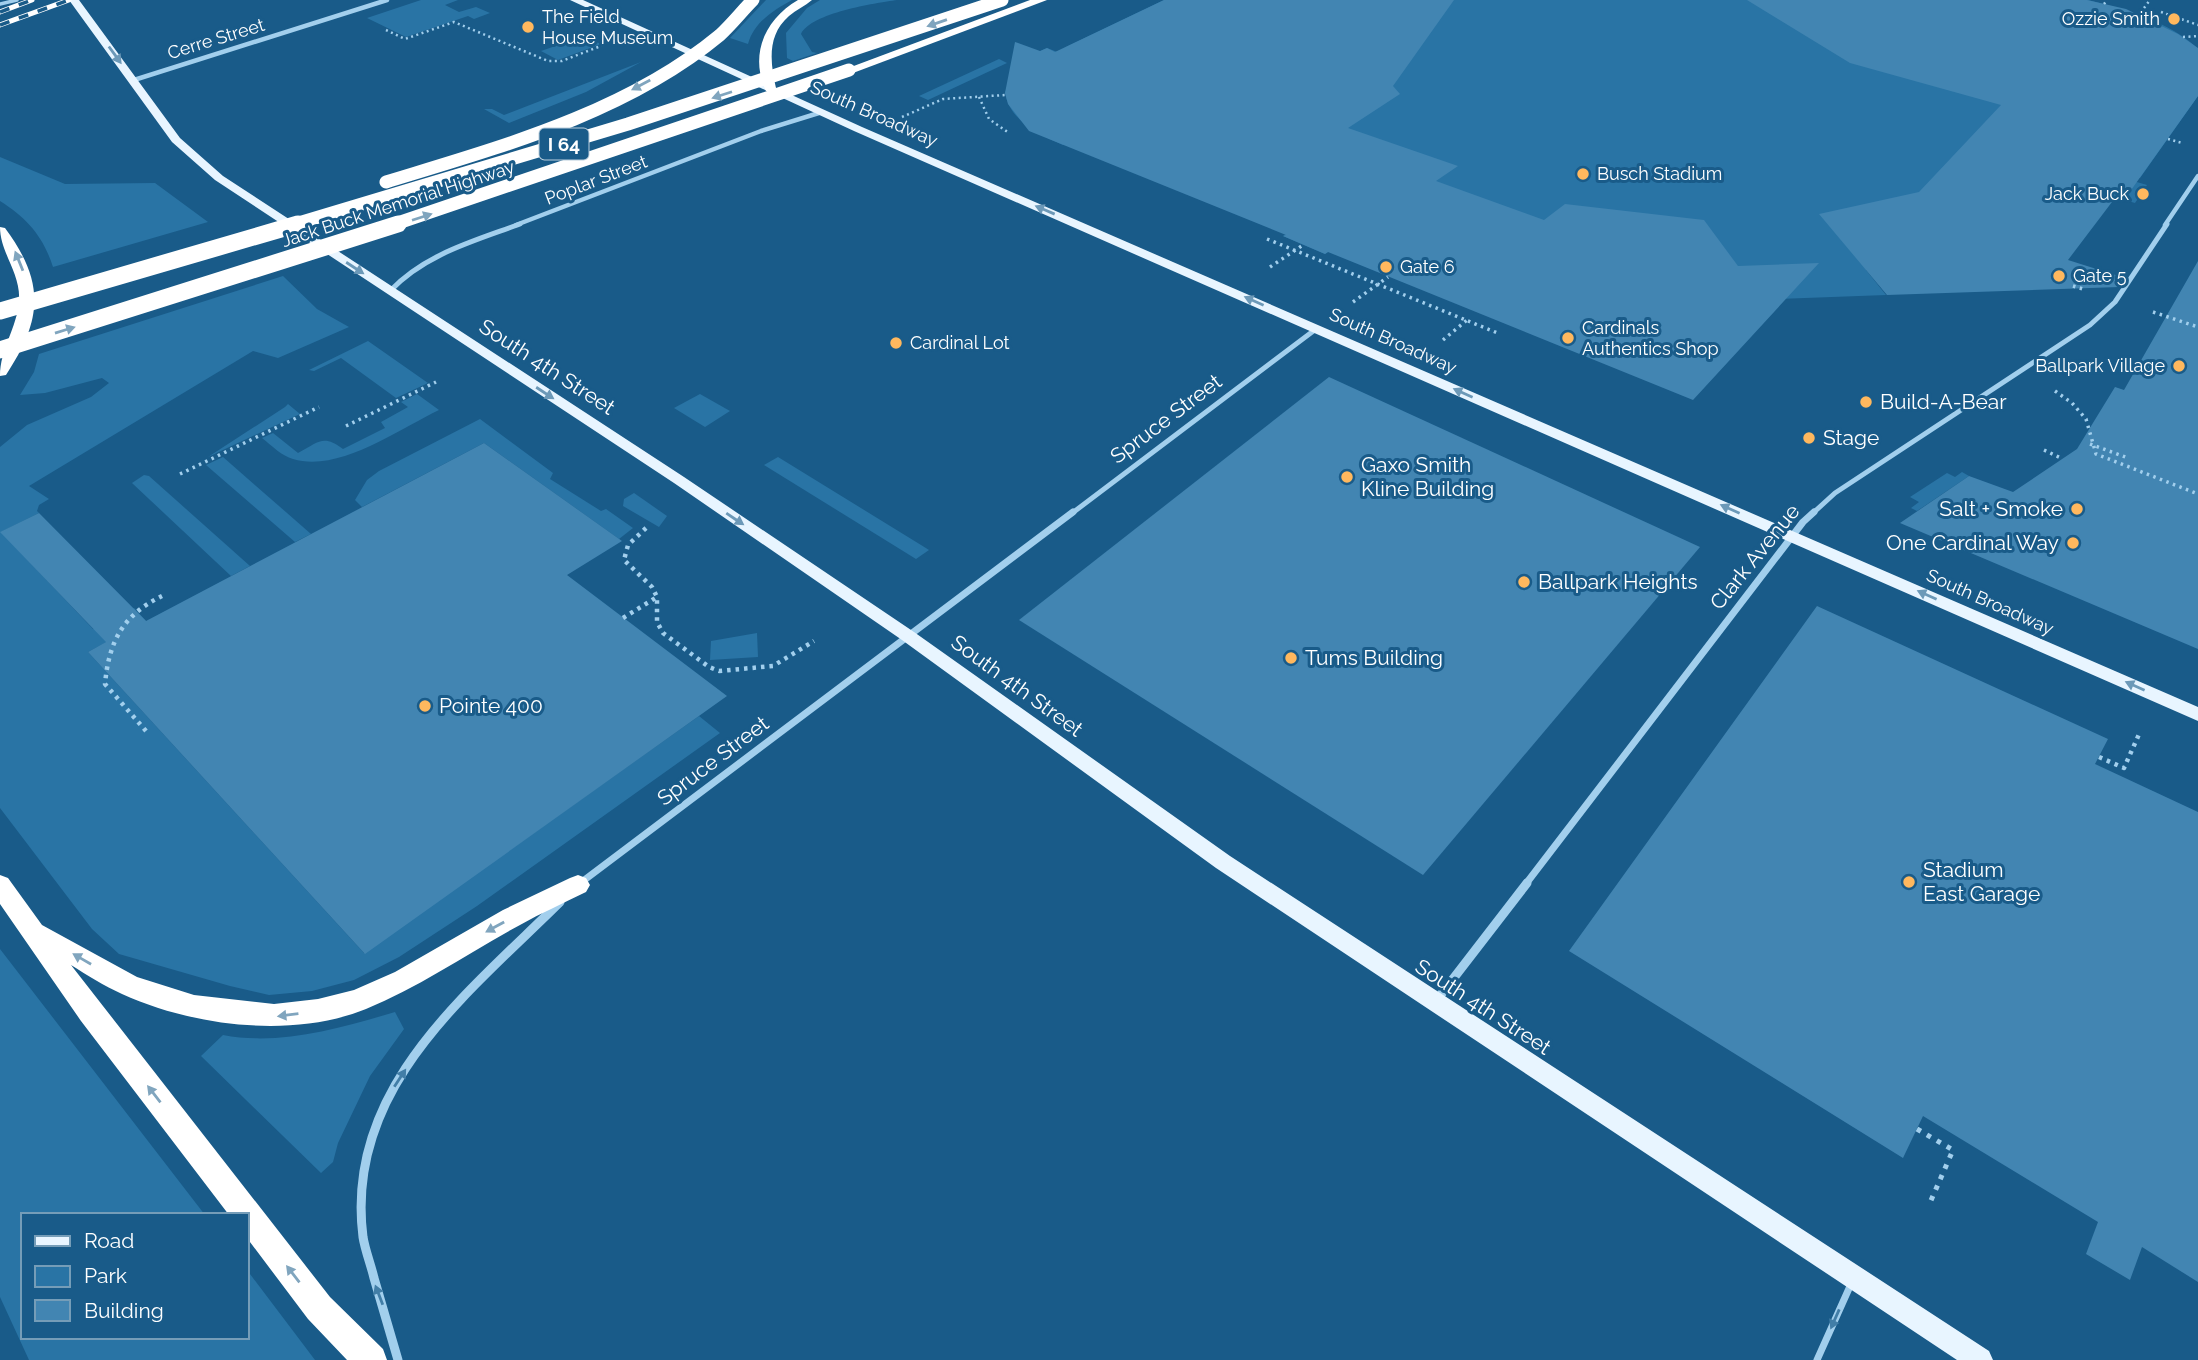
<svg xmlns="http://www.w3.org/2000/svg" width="2198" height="1360" font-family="Raleway,sans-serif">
	<rect width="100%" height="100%" fill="#195b89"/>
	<g fill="#2974a5">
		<polygon points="421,0 458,0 445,5 459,12 476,7 490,13 474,19 468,16 406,37 367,18"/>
		<path d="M766 0H792C774 10 754 22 748 44L730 38Z"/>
		<path d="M820 0H897C875 3 811 13 801 34L812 52 817 53 793 61 787 58 786 33 807 8Z"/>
		<path d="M1164 0H2088C2124 9 2171 22 2198 49V96L2140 178 2132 176 2130 180 2147 185 2135 203 2090 190 1879 270H1866L1886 295 1750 300 1356 233 1325 254 1283 236 1289 232 1069 142 1063 145C1040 135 1009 121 1005 92L1026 58 1047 48 1060 53 1070 48 1066 47Z"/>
		<polygon points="584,36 601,44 558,60 541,51"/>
		<polygon points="999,59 1007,63 928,100 919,96"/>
		<polygon points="641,62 586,92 509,123 484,109 492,109 504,115"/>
		<path d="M0 157 65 184 155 183 208 222 53 267C43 236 27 218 0 201Z"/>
		<polygon points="283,276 317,309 349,327 278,358 253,351 29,486 49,499 39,505 37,511 39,513 1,532 93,629 134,608 146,621 88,652 364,953 699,716 720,733 477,906 399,957 354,980 312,991 269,995 230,986 119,954 92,929 0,808 0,447 27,425 91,397 109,383 102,378 45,393 20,395 34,372 39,354"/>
		<polygon points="368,341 428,383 396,398 341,358 314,371 309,370"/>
		<path d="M417 394 439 410C399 429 339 473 293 459 282 456 272 446 262 438L273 433 298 453C319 442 323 434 343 449L385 428 381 422 408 407 401 402Z"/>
		<polygon points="700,394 730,411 705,427 674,408"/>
		<polygon points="288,404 300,414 208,457 285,407"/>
		<polygon points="480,419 553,473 550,479 601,511 606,509 633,528 619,539 484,443 362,507 355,500 367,480 379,471"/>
		<polygon points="223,457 311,534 295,542 206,465"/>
		<polygon points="778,457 921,545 929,550 916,559 764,465"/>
		<polygon points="1962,472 1969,476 1917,511 1911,508 1919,502 1910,497 1947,473 1955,477"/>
		<polygon points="144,475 149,476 250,566 231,576 132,483"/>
		<polygon points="634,493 667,516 659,527 623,506 624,499"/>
		<polygon points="757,633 758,657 710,660 711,641"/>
		<polygon points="0,949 205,1215 23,1215 23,1337 247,1337 247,1270 315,1360 29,1360 0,1297"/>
		<path d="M395 1012 404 1029 370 1076 338 1143 333 1162 321 1173 201 1056 223 1035C280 1046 341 1028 395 1012Z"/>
	</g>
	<g fill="#4285b2">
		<polygon points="1164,0 1454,0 1393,86 1400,94 1348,128 1458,166 1436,181 1544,220 1565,204 1704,220 1738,266 1819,263 1693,400 1328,252 1325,254 1283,236 1286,235 1029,131 1008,104 1005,93 1015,42 1040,51 1047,48 1055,52"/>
		<polygon points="1747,0 2087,0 2126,9 2178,34 2198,48 2198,96 2124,200 2115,198 2068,260 2125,278 2119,287 1887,295 1819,214 1919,192 2001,105 1850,63"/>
		<polygon points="2198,261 2198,649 1900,523 1969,476 2013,492 2077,449 2115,387 2124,390"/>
		<polygon points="1329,377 1700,547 1423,875 1019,620"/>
		<polygon points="484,443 622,541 567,575 727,696 365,954 88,652 106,642 0,532 39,513 146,621"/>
		<polygon points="1817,606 2108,739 2095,764 2198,812 2198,1282 2142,1247 2130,1280 2086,1254 2098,1222 1923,1116 1903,1158 1569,951"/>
	</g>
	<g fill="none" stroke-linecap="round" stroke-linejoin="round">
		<g stroke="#a2cfed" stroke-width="2.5" stroke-dasharray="2 3.5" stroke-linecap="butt">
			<polyline points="2104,4 2107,0"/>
			<polyline points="2144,8 2150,0"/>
			<polyline points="2161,12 2198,25"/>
			<polyline points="386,30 405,39 454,22 548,61 562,61 606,44"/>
			<polyline points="2183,37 2198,36"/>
			<polyline points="979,97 989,119 1009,133"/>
			<polyline points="902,117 943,99 1005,95"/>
			<polyline points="2168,139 2182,143"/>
		</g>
		<g stroke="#a2cfed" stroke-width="3.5" stroke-dasharray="2.5 4.5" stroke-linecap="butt">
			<polyline points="1267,239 1500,334"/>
			<polyline points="1270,267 1303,245"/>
			<polyline points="2073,286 2083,289"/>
			<polyline points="1353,302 1388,277"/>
			<polyline points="2153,312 2198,327"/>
			<polyline points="1443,340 1467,320"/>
			<polyline points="2055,391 2072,403 2086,419 2096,454 2198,494"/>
			<polyline points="346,426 436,382"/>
			<polyline points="2090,444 2128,458"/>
			<polyline points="2044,450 2063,459"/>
			<polyline points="180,474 319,407"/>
		</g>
		<g stroke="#a2cfed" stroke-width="4.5" stroke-dasharray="3.5 5" stroke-linecap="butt">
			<polyline points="646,528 628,545 624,560 652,587 657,597 657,622 663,633 709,667 719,671 773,666 814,641"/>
			<polyline points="623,618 657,597"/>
			<path d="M146 731 105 684C109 641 123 615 162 596"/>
			<polyline points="2099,757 2124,768 2140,732"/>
		</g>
		<polyline stroke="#a2cfed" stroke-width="5" stroke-dasharray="4.5 7" stroke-linecap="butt" points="1917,1129 1953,1150 1929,1205"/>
		<polyline stroke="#a2cfed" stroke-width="3.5" points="0,4 17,0"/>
		<polyline stroke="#a2cfed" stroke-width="7" points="1817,1360 1851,1284"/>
		<g stroke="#a2cfed" stroke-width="4.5">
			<polyline points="134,80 387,0"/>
			<polyline points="516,225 761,131 822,112"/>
			<polyline points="2165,225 2198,176"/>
		</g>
		<g stroke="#a2cfed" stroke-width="5">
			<path d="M390 291C425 254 474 241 520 224"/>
			<polyline points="1071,514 1316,329"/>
			<polyline points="1812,514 1835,493 2090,325 2115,302 2167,224"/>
		</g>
		<g stroke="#a2cfed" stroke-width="7">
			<polyline points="579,884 1073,512"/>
			<polyline points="1525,885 1803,522 1814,512"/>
		</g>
		<g stroke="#a2cfed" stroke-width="9">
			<polyline points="1436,1001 1527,883"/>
			<path d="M398 1360C390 1333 382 1305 374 1278 371 1265 365 1250 363 1237 344 1089 466 995 560 902"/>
		</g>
		<g fill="#e8f5ff" fill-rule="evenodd">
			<polygon points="69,0 79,0 180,138 223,176 684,477 914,632 1230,856 1989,1351 1993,1360 1957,1360 1216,868 902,640 674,483 215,180 172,142"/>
			<polygon points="570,0 583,0 862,127 2198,707 2198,721 854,131"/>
		</g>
		<g fill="#fff" fill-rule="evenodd">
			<path d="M798 0H812C805 6 796 10 789 16 767 35 770 62 776 88L774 91H766C749 55 765 19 798 0Z"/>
			<polygon points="1030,0 1047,0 853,73 843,70"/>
			<path d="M0 227 5 228C45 282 43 319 6 375L0 376C0 349 17 328 19 301 21 273 0 253 0 227Z"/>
			<path d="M0 875 8 878 42 925 137 977 194 995 274 1004 318 999 354 990 395 972 503 910 570 878 578 875 586 878 590 885 586 892C564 903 541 913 520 925 468 953 420 987 366 1009 292 1039 192 1026 122 994 104 986 87 975 71 965L330 1297 383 1349 387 1360H347L308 1319 247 1238V1215H229L81 1021 0 904Z"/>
		</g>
		<defs>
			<g id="rail">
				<polyline points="0,12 32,0"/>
				<polyline points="0,25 69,0"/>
			</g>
		</defs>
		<use href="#rail" stroke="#fff" stroke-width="5"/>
		<use href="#rail" stroke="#195b89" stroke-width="3.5" stroke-dasharray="10" stroke-linecap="butt"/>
		<g stroke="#fff" stroke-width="13">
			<path d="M386 182C500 147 626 113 720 35 732 24 742 11 753 0"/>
			<polyline points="292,225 628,124 1002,0"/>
			<polyline points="392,225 849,70"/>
		</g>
		<g stroke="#fff" stroke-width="17">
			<polyline points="0,311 298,224"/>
			<polyline points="0,350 398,224"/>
		</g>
	</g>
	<defs><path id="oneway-solid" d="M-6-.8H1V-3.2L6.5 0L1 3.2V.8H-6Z" transform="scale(1.75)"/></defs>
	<g fill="#80a5be">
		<use href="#oneway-solid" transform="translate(937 23) rotate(161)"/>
		<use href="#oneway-solid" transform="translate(641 85) rotate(152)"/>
		<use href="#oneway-solid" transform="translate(722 95) rotate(162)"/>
		<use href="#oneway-solid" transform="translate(422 217) rotate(-18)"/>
		<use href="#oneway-solid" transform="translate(19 261) rotate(-112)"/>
		<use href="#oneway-solid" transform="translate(65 330) rotate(-17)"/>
		<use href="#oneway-solid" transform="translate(495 927) rotate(151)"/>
		<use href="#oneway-solid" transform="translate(82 959) rotate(-150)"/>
		<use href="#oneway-solid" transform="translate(288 1015) rotate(173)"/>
		<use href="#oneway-solid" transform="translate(154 1094) rotate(-128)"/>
		<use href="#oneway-solid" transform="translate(293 1274) rotate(-128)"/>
	</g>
	<g fill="#6c99b8">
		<use href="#oneway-solid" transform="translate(115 55) rotate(54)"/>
		<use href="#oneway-solid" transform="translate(1045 210) rotate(-157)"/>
		<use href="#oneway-solid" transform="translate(355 268) rotate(33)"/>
		<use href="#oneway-solid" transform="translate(1254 301) rotate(-156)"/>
		<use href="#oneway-solid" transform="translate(545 393) rotate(33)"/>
		<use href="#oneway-solid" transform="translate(1463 393) rotate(-156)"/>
		<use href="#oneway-solid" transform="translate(1730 509) rotate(-156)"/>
		<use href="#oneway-solid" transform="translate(735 519) rotate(34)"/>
		<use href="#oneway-solid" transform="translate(1927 595) rotate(-156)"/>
		<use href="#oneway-solid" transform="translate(2135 686) rotate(-156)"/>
	</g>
	<g fill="#427ea7">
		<use href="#oneway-solid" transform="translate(400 1078) rotate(-57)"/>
		<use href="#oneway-solid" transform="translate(379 1295) rotate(-111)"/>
		<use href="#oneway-solid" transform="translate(1835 1319) rotate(114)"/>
	</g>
	<g fill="#ffb85e" stroke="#195b89" stroke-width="2.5">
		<circle cx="2174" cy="19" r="7"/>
		<circle cx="528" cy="27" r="7"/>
		<circle cx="1583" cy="174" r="7"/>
		<circle cx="2143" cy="194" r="7"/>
		<circle cx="1386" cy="267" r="7"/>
		<circle cx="2059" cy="276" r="7"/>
		<circle cx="1568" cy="338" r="7"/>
		<circle cx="896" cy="343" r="7"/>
		<circle cx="2179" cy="366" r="7"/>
		<circle cx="1866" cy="402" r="7"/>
		<circle cx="1809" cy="438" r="7"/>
		<circle cx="1347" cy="477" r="7"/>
		<circle cx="2077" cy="509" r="7"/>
		<circle cx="2073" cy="543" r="7"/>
		<circle cx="1524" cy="582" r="7"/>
		<circle cx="1291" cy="658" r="7"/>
		<circle cx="425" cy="706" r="7"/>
		<circle cx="1909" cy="882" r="7"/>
	</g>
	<g text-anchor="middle" stroke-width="6" stroke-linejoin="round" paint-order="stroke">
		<g font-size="18" fill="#fff" stroke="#195b89" text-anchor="start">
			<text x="542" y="23">The Field<tspan x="542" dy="21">House Museum</tspan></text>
			<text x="2160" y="25" text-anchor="end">Ozzie Smith</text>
			<text x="1597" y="180">Busch Stadium</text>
			<text x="2129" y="200" text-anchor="end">Jack Buck</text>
			<text x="1400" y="273">Gate 6</text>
			<text x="2073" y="282">Gate 5</text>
			<text x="1582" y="334">Cardinals<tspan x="1582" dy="21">Authentics Shop</tspan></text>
			<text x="910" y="349">Cardinal Lot</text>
			<text x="2165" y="372" text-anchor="end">Ballpark Village</text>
		</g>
		<g font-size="18" fill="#fff" stroke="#195b89">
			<text transform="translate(216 39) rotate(-17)" y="6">Cerre Street</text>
			<text transform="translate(874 114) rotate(24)" y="6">South Broadway</text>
			<text transform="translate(596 180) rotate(-21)" y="6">Poplar Street</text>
			<text transform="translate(398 204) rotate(-18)" y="6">Jack Buck Memorial Highway</text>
			<text transform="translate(1393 341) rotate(24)" y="6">South Broadway</text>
			<text transform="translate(1990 602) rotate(24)" y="6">South Broadway</text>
		</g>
		<rect fill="#195b89" stroke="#bacedc" stroke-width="2" x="539.5" y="128.5" width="49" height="31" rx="5"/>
		<g font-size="19" font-weight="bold" fill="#fff">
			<text x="564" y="151">I 64</text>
		</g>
		<g font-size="21" fill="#fff" stroke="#195b89">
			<text transform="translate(547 367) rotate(33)" y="7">South 4th Street</text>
			<text transform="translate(1166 419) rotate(-37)" y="7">Spruce Street</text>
			<text transform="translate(1755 557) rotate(-51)" y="7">Clark Avenue</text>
			<text transform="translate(1017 686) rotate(36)" y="7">South 4th Street</text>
			<text transform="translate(713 761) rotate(-37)" y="7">Spruce Street</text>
			<text transform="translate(1483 1007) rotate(33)" y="7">South 4th Street</text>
		</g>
		<g font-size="21" fill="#fff" stroke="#195b89" text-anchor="start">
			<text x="1880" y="409">Build-A-Bear</text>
			<text x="1823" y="445">Stage</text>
			<text x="1361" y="472">Gaxo Smith<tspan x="1361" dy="24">Kline Building</tspan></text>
			<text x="2063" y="516" text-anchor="end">Salt + Smoke</text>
			<text x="2059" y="550" text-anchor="end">One Cardinal Way</text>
			<text x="1538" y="589">Ballpark Heights</text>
			<text x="1305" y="665">Tums Building</text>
			<text x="439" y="713">Pointe 400</text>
			<text x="1923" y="877">Stadium<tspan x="1923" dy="24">East Garage</tspan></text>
		</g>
	</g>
	<rect x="21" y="1213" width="228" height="126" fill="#195b89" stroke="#759db8" stroke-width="2"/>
	<rect x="35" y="1236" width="35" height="10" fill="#e8f5ff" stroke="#759db8" stroke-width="2"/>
	<text x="84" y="1248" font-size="21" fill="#ffffff">Road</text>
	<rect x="35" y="1266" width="35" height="21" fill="#2974a5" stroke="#759db8" stroke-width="2"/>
	<text x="84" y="1283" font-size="21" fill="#ffffff">Park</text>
	<rect x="35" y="1300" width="35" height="21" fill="#4285b2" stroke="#759db8" stroke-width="2"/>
	<text x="84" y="1318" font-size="21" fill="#ffffff">Building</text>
</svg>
